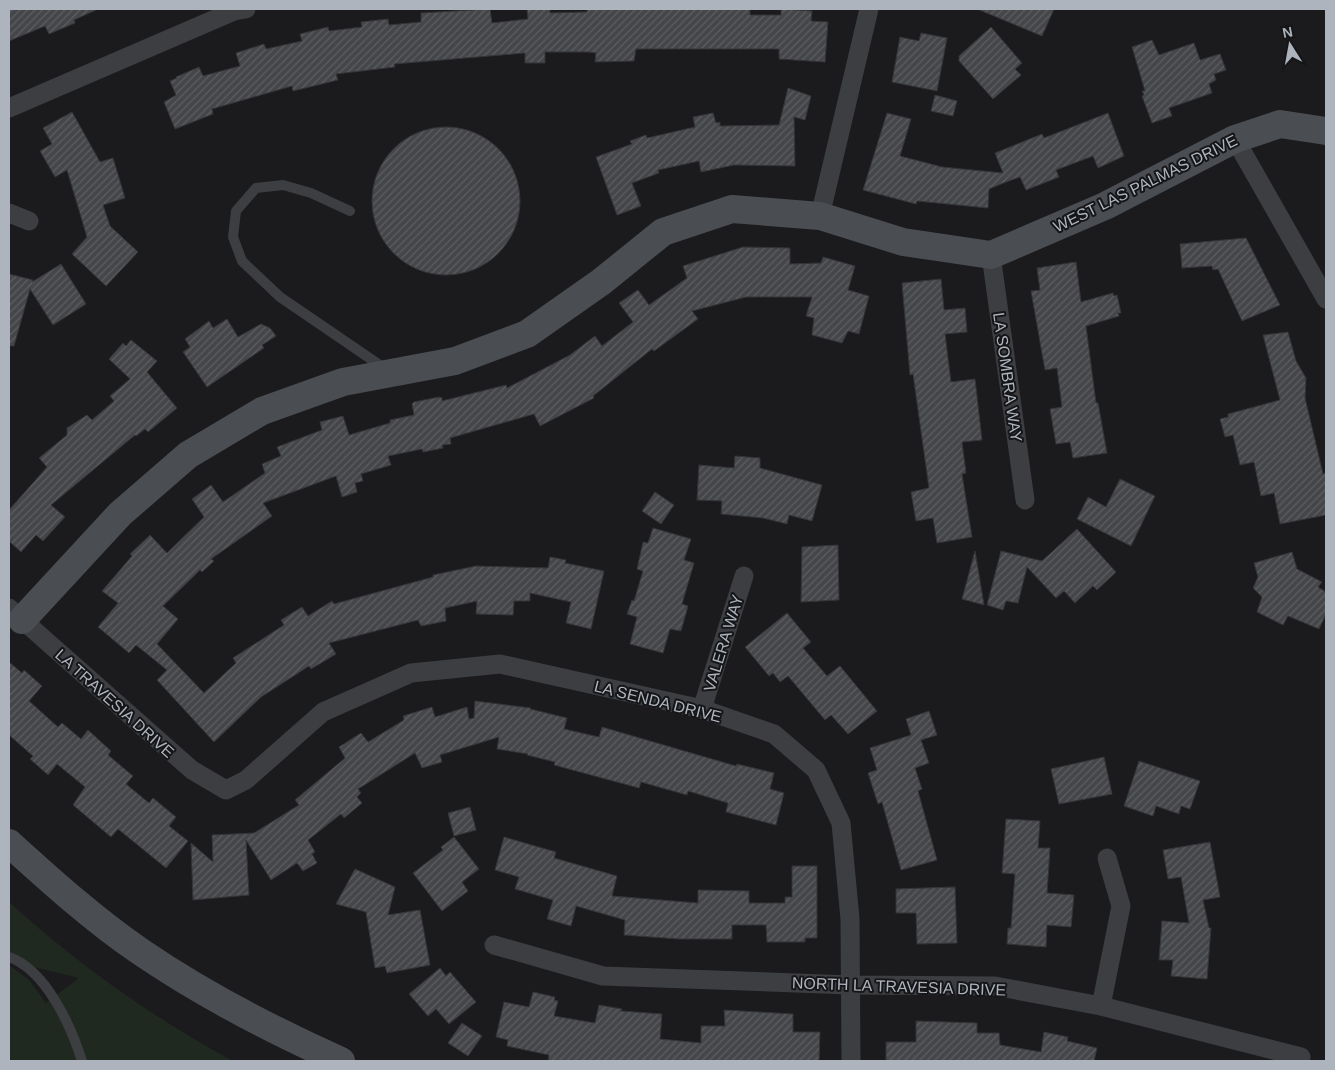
<svg xmlns="http://www.w3.org/2000/svg" width="1335" height="1070" font-family="Helvetica,sans-serif">
	<defs>
		<pattern id="building-hatch" width="6" height="6" patternUnits="userSpaceOnUse" patternTransform="scale(1.25)"><rect width="6" height="6" fill="#45464a"/><path d="M-1 1l2-2M0 6l6-6M5 7l2-2" fill="none" stroke="#5d5e62"/></pattern>
	</defs>
	<rect width="100%" height="100%" fill="#1b1b1d"/>
	<path fill="#202920" d="M9 902C77 964 152 1017 233 1061H9V965L29 980 46 1003 79 978 9 961Z"/>
	<g fill="url(#building-hatch)" stroke="#353539">
		<polygon points="9,9 98,9 74,20 75,23 49,34 45,26 9,41"/>
		<polygon points="490,9 492,23 528,19 527,9 550,9 550,13 587,12 587,9 750,9 750,15 781,15 781,9 812,11 811,21 828,22 825,62 779,59 779,49 636,49 634,61 595,62 596,53 588,52 545,52 545,63 525,63 525,53 394,64 395,67 336,74 338,80 293,91 292,86 212,109 213,114 175,129 164,102 176,95 170,81 177,78 176,77 199,67 203,76 240,66 236,53 264,44 266,49 302,41 300,34 328,27 329,31 362,27 361,22 388,19 389,25 421,22 421,13"/>
		<polygon points="977,9 1054,9 1042,36"/>
		<polygon points="991,27 1022,63 1015,69 1021,75 993,99 959,61 959,56"/>
		<polygon points="921,33 947,38 937,91 892,82 900,37 919,41"/>
		<polygon points="1152,40 1159,55 1194,43 1200,60 1220,54 1226,70 1214,74 1216,80 1209,84 1212,93 1169,108 1172,116 1152,123 1142,96 1144,95 1142,91 1145,91 1132,47"/>
		<polygon points="788,88 811,96 805,120 794,117 795,166 734,165 701,172 699,161 658,170 659,173 632,183 641,206 617,215 596,157 632,144 630,141 646,135 647,138 695,127 693,117 713,113 716,123 720,122 720,126 779,125"/>
		<polygon points="935,95 957,101 953,116 931,111"/>
		<polygon points="72,112 100,162 113,158 125,198 103,205 110,226 138,252 106,286 72,254 87,237 67,170 55,177 40,151 52,144 43,128"/>
		<polygon points="887,113 911,119 900,156 942,167 1003,173 995,153 1042,134 1044,138 1108,113 1124,156 1098,168 1093,156 1056,170 1059,177 1026,190 1020,177 1006,182 989,189 988,208 917,201 916,204 863,190"/>
		<circle cx="446" cy="201" r="74"/>
		<polygon points="1246,238 1280,305 1242,321 1218,269 1213,270 1212,266 1182,268 1180,244"/>
		<polygon points="743,247 790,248 790,264 821,263 823,257 855,266 848,290 869,296 859,334 848,331 842,343 812,335 814,318 806,316 812,297 746,297 692,311 698,319 654,351 652,349 593,396 594,398 540,426 534,414 450,438 451,444 442,445 443,448 423,452 422,449 388,456 391,465 361,474 363,481 355,483 357,492 342,497 336,476 263,503 272,516 211,559 214,561 202,572 200,570 163,606 178,619 157,644 204,693 236,663 233,658 284,625 281,620 302,607 308,616 332,601 334,604 433,577 433,575 476,566 548,568 550,557 566,560 565,563 604,571 591,629 566,623 571,602 530,593 530,601 514,601 513,615 476,614 477,601 445,608 446,621 421,626 418,620 329,643 336,654 311,669 309,666 261,697 214,742 157,680 167,670 136,645 129,653 98,627 118,603 102,591 132,556 130,554 150,535 167,553 204,517 192,499 211,485 223,502 265,473 262,464 281,456 277,447 322,430 320,422 343,416 349,435 390,423 390,420 414,415 412,404 414,402 439,397 442,398 442,401 506,385 507,388 570,355 595,336 602,346 633,322 619,303 638,290 649,305 687,278 683,266"/>
		<polygon points="1076,262 1081,302 1113,293 1114,296 1117,295 1121,313 1118,313 1119,316 1086,326 1096,403 1098,403 1107,453 1073,458 1070,442 1056,444 1050,409 1062,407 1057,368 1045,370 1031,291 1040,290 1037,268"/>
		<polygon points="61,264 86,304 53,325 30,289 14,346 9,346 9,274 33,280 32,282"/>
		<polygon points="941,279 944,310 965,308 967,332 945,334 951,382 975,379 982,440 962,442 966,473 962,474 972,537 937,543 933,518 916,521 911,492 929,488 913,374 910,375 902,283"/>
		<polygon points="227,319 238,337 261,324 270,328 276,336 262,345 264,348 207,387 183,352 190,347 185,339 209,321 213,328"/>
		<polygon points="1288,332 1296,361 1306,378 1305,398 1323,474 1326,473 1326,515 1280,524 1274,493 1261,496 1254,462 1240,465 1233,435 1225,437 1220,419 1228,417 1228,414 1280,400 1263,335"/>
		<polygon points="131,340 157,361 147,372 177,408 148,432 145,429 136,436 135,435 51,505 65,517 43,541 36,535 21,552 9,541 9,510 47,467 39,458 67,435 67,428 87,415 92,420 114,401 110,396 130,379 109,359 123,343 126,346"/>
		<polygon points="735,456 760,458 760,468 822,485 812,521 789,515 787,524 763,518 721,514 722,501 697,500 699,465 734,468"/>
		<polygon points="1120,479 1155,496 1131,546 1077,519 1088,497 1106,507"/>
		<polygon points="655,492 674,505 661,524 642,511"/>
		<polygon points="653,528 691,539 684,560 694,563 682,604 688,606 681,631 670,629 663,653 630,644 637,617 627,614 632,600 634,601 643,571 637,569 643,542 648,543"/>
		<polygon points="1077,529 1116,572 1097,590 1093,586 1075,603 1064,591 1056,598 1027,567 1018,603 1006,601 1003,610 987,605 1001,551 1042,561"/>
		<polygon points="838,545 839,600 801,602 802,547"/>
		<polygon points="975,551 984,605 962,599"/>
		<polygon points="1292,552 1297,569 1322,582 1318,587 1326,592 1326,614 1319,629 1288,616 1283,625 1257,612 1262,597 1253,588 1258,577 1254,563"/>
		<polygon points="787,613 811,642 803,648 827,676 840,666 877,711 848,734 831,715 825,720 788,676 780,682 773,673 769,676 745,647"/>
		<polygon points="9,662 22,673 24,670 42,686 29,701 58,727 62,723 81,739 88,730 111,751 108,755 133,776 126,784 149,803 153,798 176,817 169,826 188,841 166,868 118,829 111,837 73,805 85,787 57,764 48,775 30,759 33,756 9,735"/>
		<polygon points="475,701 531,708 530,709 567,718 564,729 599,737 602,727 736,766 737,764 774,773 770,789 784,793 776,825 726,812 728,803 688,791 687,795 641,782 639,788 554,765 555,762 527,755 528,754 497,749 499,737 440,755 442,762 422,768 415,753 358,789 361,793 357,797 362,803 344,818 341,814 308,840 315,852 312,854 317,863 303,871 297,863 271,880 246,840 249,895 193,900 191,843 213,862 212,835 254,833 299,805 295,800 345,758 339,747 361,733 368,742 404,720 403,716 432,707 435,717 467,707 469,719 474,718"/>
		<polygon points="929,711 937,735 921,740 929,763 915,768 922,789 918,791 937,860 901,870 882,802 878,804 868,773 877,770 870,748 911,735 906,719"/>
		<polygon points="1104,757 1112,794 1059,804 1051,769"/>
		<polygon points="1139,761 1200,781 1190,809 1181,806 1179,814 1156,806 1153,816 1124,806"/>
		<polygon points="470,807 476,830 454,836 448,813"/>
		<polygon points="1006,819 1040,821 1038,848 1050,848 1047,893 1074,895 1071,927 1047,925 1046,947 1007,944 1008,928 1011,928 1015,874 1002,873"/>
		<polygon points="454,837 479,869 462,882 468,891 442,911 413,873 443,850 441,847"/>
		<polygon points="504,837 556,852 554,858 617,876 612,896 698,903 698,890 749,891 749,903 785,903 785,897 792,897 792,866 817,866 817,938 805,938 805,942 767,942 766,925 732,925 732,939 679,939 624,935 625,920 576,906 571,926 547,919 553,900 515,889 519,877 495,870"/>
		<polygon points="1210,842 1220,897 1203,900 1209,928 1211,928 1207,979 1171,976 1173,960 1159,960 1162,921 1189,923 1181,877 1168,879 1163,850"/>
		<polygon points="355,869 395,887 388,915 420,910 430,965 387,973 385,966 375,968 366,912 336,904"/>
		<polygon points="955,887 957,943 917,944 916,913 896,913 896,889"/>
		<polygon points="440,968 446,976 450,972 476,1002 449,1024 436,1009 428,1016 409,994"/>
		<polygon points="533,992 555,997 554,1000 558,1001 554,1016 595,1023 599,1005 622,1009 621,1011 662,1014 660,1039 701,1043 701,1026 725,1026 724,1010 793,1014 793,1032 820,1032 819,1061 548,1061 549,1055 507,1046 508,1040 496,1037 504,1002 529,1007"/>
		<polygon points="916,1021 977,1023 977,1033 999,1033 1000,1045 1041,1052 1044,1032 1068,1037 1067,1041 1097,1048 1094,1061 886,1061 886,1042 916,1042"/>
		<polygon points="462,1023 482,1036 468,1056 448,1043"/>
	</g>
	<g fill="none" stroke-linecap="round" stroke-linejoin="round">
		<g stroke="#3c3e42" stroke-width="10">
			<polyline points="350,211 311,193 283,185 256,188 236,211 233,237 242,261 280,297 387,370"/>
			<path d="M9 957C46 970 71 1026 82 1061"/>
		</g>
		<g stroke="#3c3e42" stroke-width="19">
			<polyline points="9,108 234,11 246,9"/>
			<polyline points="1235,139 1326,299"/>
			<polyline points="9,213 29,221"/>
			<polyline points="820,216 869,9"/>
			<polyline points="991,255 1025,500"/>
			<polyline points="9,608 192,770 226,790 246,780 323,712 411,673 500,664 702,709 774,734 816,770 841,823 850,919 851,1061"/>
			<polyline points="702,709 744,576"/>
			<polyline points="494,945 603,976 850,985 995,986 1101,1006 1301,1057"/>
			<polyline points="1101,1006 1121,906 1107,858"/>
		</g>
		<g stroke="#4a4d52" stroke-width="28">
			<polyline points="22,620 120,514 188,455 262,411 343,382 455,361 527,334 601,282 663,232 732,209 820,216 903,242 991,255 1105,206 1235,139 1280,124 1326,131"/>
			<path d="M9 843C51 881 94 920 141 952 204 995 272 1030 341 1061"/>
		</g>
	</g>
	<g text-anchor="middle" stroke-width="4" stroke-linejoin="round" paint-order="stroke">
		<g font-size="16" fill="#adb4bd" stroke="#161618">
			<text transform="translate(1145 183) rotate(-26)" y="6">WEST LAS PALMAS DRIVE</text>
			<text transform="translate(1008 377) rotate(82)" y="6">LA SOMBRA WAY</text>
			<text transform="translate(723 643) rotate(-73)" y="6">VALERA WAY</text>
			<text transform="translate(658 701) rotate(14)" y="6">LA SENDA DRIVE</text>
			<text transform="translate(115 703) rotate(42)" y="6">LA TRAVESIA DRIVE</text>
			<text transform="translate(899 986) rotate(2)" y="6">NORTH LA TRAVESIA DRIVE</text>
		</g>
	</g>
	<rect width="1335" height="1070" fill="none" stroke="#adb4bd" stroke-width="20"/>
	<g transform="translate(1290 45) rotate(349)" stroke="#161618" stroke-width="4" paint-order="stroke">
	<path d="M0-4L9 19L0 12L-9 19Z" fill="#adb4bd"/>
	<text y="-8" font-size="14" font-weight="bold" text-anchor="middle" fill="#adb4bd">N</text>
	</g>
</svg>
